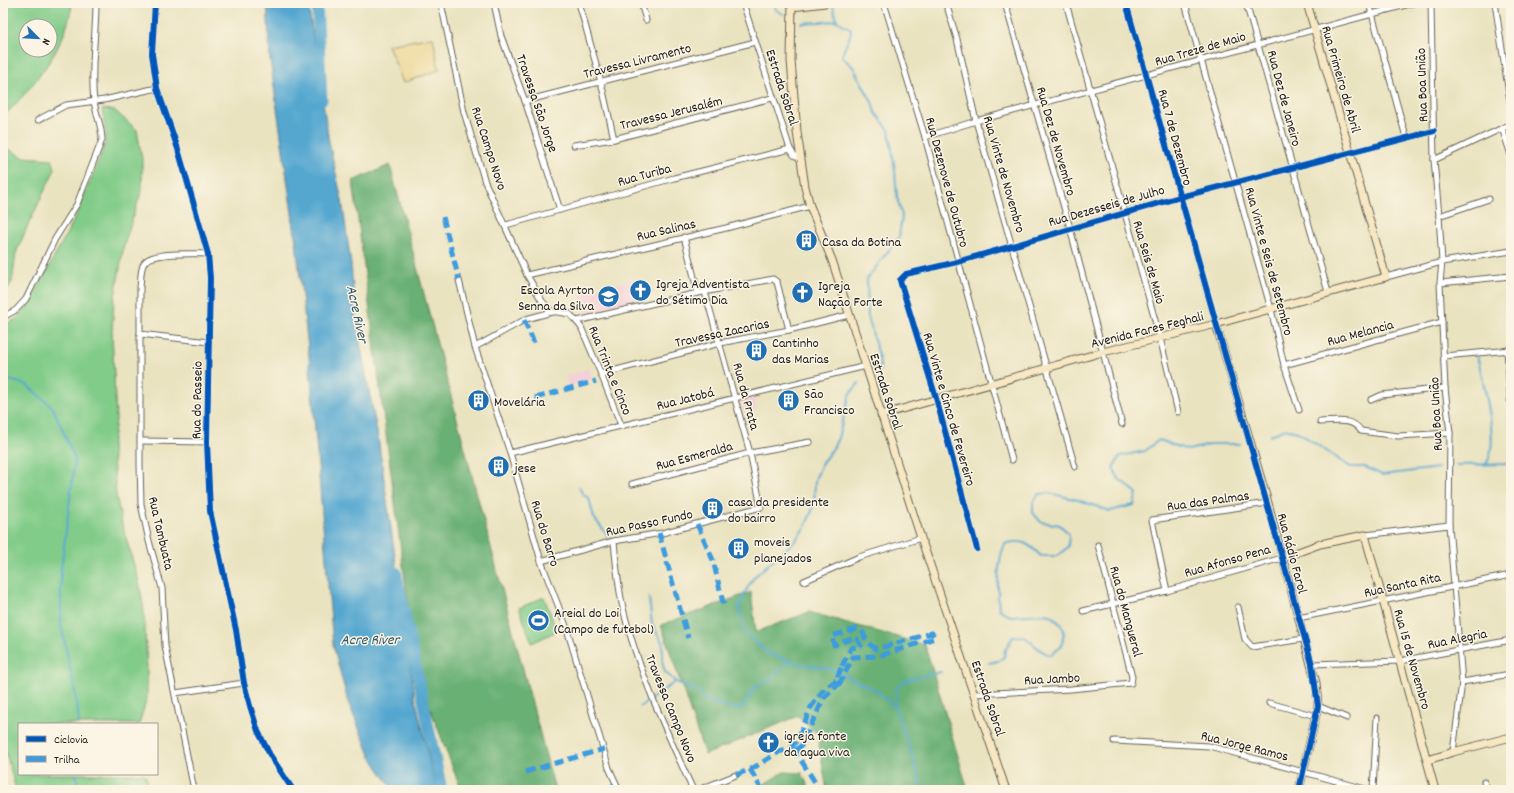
<svg xmlns="http://www.w3.org/2000/svg" width="1514" height="793" font-family="Dekko,sans-serif">
	<rect width="100%" height="100%" fill="#fcf5e5"/>
	<filter id="ink" filterUnits="userSpaceOnUse"><feTurbulence type="fractalNoise" baseFrequency=".025" numOctaves="2"/><feDisplacementMap in="SourceGraphic" scale="8" xChannelSelector="R" yChannelSelector="G"/><feConvolveMatrix kernelMatrix="1 2 1 2 8 2 1 2 1" color-interpolation-filters="sRGB"/></filter>
	<filter id="wash" filterUnits="userSpaceOnUse"><feTurbulence type="fractalNoise" baseFrequency=".012" numOctaves="4" result="noise"/><feDisplacementMap in="SourceGraphic" scale="16" xChannelSelector="R" yChannelSelector="G"/><feGaussianBlur stdDeviation="0.9" result="paint"/><feColorMatrix in="noise" values="0 0 0 0 0 0 0 0 0 0 0 0 0 0 0 0 0 1.4 0 .05"/><feComposite in="paint" operator="in"/></filter>
	<g filter="url(#wash)">
		<rect width="100%" height="100%" fill="#eae3c0"/>
		<g fill="#f5cfd9">
			<polygon points="632,280 637,302 585,313 581,292"/>
			<polygon points="589,368 592,379 569,387 565,377"/>
			<polygon points="754,397 757,410 744,413 741,401"/>
		</g>
		<g fill="#82cc89" stroke="#4f7452" fill-rule="evenodd">
			<path d="M3 3H72C67 47 35 84 5 115L3 124ZM26 26H50V50H26Z"/>
			<polygon points="102,109 114,110 137,130 142,159 142,189 124,245 114,302 112,331 116,420 112,446 116,495 122,524 139,582 144,611 147,668 147,698 139,724 19,724 19,774 145,774 151,790 16,790 3,742 3,325 15,320 29,305 78,212 105,144 106,134"/>
			<polygon points="3,146 23,157 52,159 55,169 28,225 16,253 12,282 3,296"/>
			<polygon points="544,597 557,631 532,643 519,608"/>
		</g>
		<g fill="#69b075" stroke="#426648">
			<polygon points="390,165 555,790 461,790 417,673 353,181"/>
			<polygon points="751,592 756,632 809,612 925,645 968,790 827,790 817,734 798,716 705,755 661,625"/>
			<polygon points="784,772 802,773 810,790 747,790 764,784"/>
		</g>
		<polygon fill="#eeda9e" stroke="#857b5d" points="433,37 439,70 403,83 388,45"/>
		<polygon fill="#55a7d0" stroke="#386276" points="267,3 308,3 329,142 342,200 351,264 356,322 378,437 415,698 437,790 393,790 371,757 348,702 333,645 309,357 296,242 270,59"/>
		<g fill="none" stroke-linecap="round" stroke-linejoin="round">
			<g stroke="#55a7d0" stroke-width="2">
				<polyline points="774,3 776,10 783,14"/>
				<polyline points="833,6 837,21"/>
				<path d="M801 23 837 21 851 29C852 38 843 47 842 57L853 67 872 102 875 112 889 130 895 171 897 197 902 216 899 237 867 279 868 316 880 363V369L878 374"/>
				<path d="M1477 355C1482 378 1502 448 1485 465"/>
				<polyline points="3,374 6,379 27,385 53,408 75,459 61,570 61,625 76,697 79,724"/>
				<polyline points="859,383 850,394 838,438 832,450 823,461 815,480 814,506 806,525 795,541 754,577 744,594 739,608 744,632 769,654 799,664 827,668 876,690 895,708 911,751 922,790"/>
				<polyline points="1270,436 1284,429 1298,432 1350,467 1365,467 1382,475 1438,468"/>
				<polyline points="1456,465 1511,464"/>
				<polyline points="579,487 583,495 589,498 594,518 610,538"/>
				<polyline points="649,598 652,624 663,644 662,661 665,672 676,682 698,691 705,700 731,708 742,708 756,686 770,680 789,661"/>
				<path d="M989 663 998 661 1004 657 1005 650 1013 637 1023 636C1033 642 1039 652 1050 655 1063 648 1063 642 1064 629L1053 616 1046 614 1010 616 999 609C997 590 997 561 1005 544 1022 538 1029 544 1041 556H1057L1068 547 1069 534 1060 525 1041 522 1033 513V502L1039 494 1049 493 1078 500 1110 511 1134 505 1137 493 1119 479 1113 468 1120 456 1145 451 1159 440 1188 450 1214 444H1240"/>
				<polyline points="640,707 675,682"/>
				<polyline points="895,708 896,688 906,680 941,672"/>
				<polyline points="76,774 79,790"/>
			</g>
			<g stroke="#55a7d0" stroke-width="11">
				<polyline points="317,3 322,100"/>
				<polyline points="396,572 442,790"/>
			</g>
		</g>
	</g>
	<g filter="url(#ink)">
		<g fill="none" stroke-linecap="round" stroke-linejoin="round">
			<defs>
				<g id="street">
					<polyline points="155,3 152,54 157,88 178,149 208,254 210,278 207,442 210,511 236,630 244,683 250,706 258,731 270,755 293,790"/>
					<polyline points="441,3 464,112 485,182 527,275 542,301 552,312"/>
					<polyline points="494,3 501,36 525,101 560,210"/>
					<polyline points="579,3 601,82 614,139"/>
					<polyline points="641,3 646,20"/>
					<polyline points="743,3 790,149 794,155 801,159"/>
					<polyline points="884,3 925,137 1012,460"/>
					<polyline points="946,3 957,39 976,121 1075,467"/>
					<polyline points="1005,3 1070,228 1122,424"/>
					<polyline points="1066,3 1160,338 1178,412"/>
					<polyline points="1126,3 1216,324"/>
					<polyline points="1185,3 1271,309 1284,365 1299,410"/>
					<polyline points="1246,3 1328,292"/>
					<polyline points="1369,3 1406,137"/>
					<polyline points="1431,3 1434,160 1439,216 1442,262 1440,283 1445,388 1450,433 1449,525 1462,682 1453,752"/>
					<polyline points="1495,3 1511,107"/>
					<polyline points="525,101 755,42"/>
					<polyline points="38,120 66,105 104,100 157,88"/>
					<polyline points="1502,128 1511,155"/>
					<polyline points="925,137 976,121 1413,3"/>
					<polyline points="574,145 614,139 772,98"/>
					<polyline points="1434,160 1511,124"/>
					<polyline points="1439,216 1489,199"/>
					<polyline points="506,225 674,178 790,149"/>
					<polyline points="684,237 698,293"/>
					<polyline points="527,275 726,228 810,206"/>
					<polyline points="1386,277 1442,262 1511,251"/>
					<polyline points="459,280 475,347 510,453 541,561 566,626 609,768 619,790"/>
					<polyline points="1440,283 1511,276"/>
					<path d="M3 317 16 310 26 299 55 239 77 204 102 140C102 126 96 115 94 101 90 69 96 36 96 3"/>
					<polyline points="577,321 698,293 773,279 777,282 789,330"/>
					<polyline points="140,334 209,342"/>
					<polyline points="475,347 526,319 552,312 558,312 570,314 581,327 601,374 621,425"/>
					<polyline points="1507,350 1511,410"/>
					<polyline points="1444,356 1511,350"/>
					<polyline points="1284,365 1442,322"/>
					<polyline points="601,374 720,343 789,330 849,315"/>
					<polyline points="1371,400 1382,395 1445,388"/>
					<path d="M1320 422C1335 422 1352 417 1361 431L1398 436 1450 433"/>
					<polyline points="141,441 207,442"/>
					<polyline points="510,453 866,366"/>
					<polyline points="632,484 750,453 810,442"/>
					<polyline points="1365,535 1449,525"/>
					<path d="M614 541C616 564 618 586 623 608 637 668 667 733 693 790"/>
					<polyline points="977,549 936,398 901,284 900,280 906,274 957,262 1180,197 1434,131"/>
					<polyline points="541,561 614,541 662,533 761,507 750,453 705,292"/>
					<polyline points="804,581 859,557 921,538"/>
					<polyline points="1167,591 1152,520 1268,503"/>
					<polyline points="1238,607 1245,639 1252,647 1303,639"/>
					<polyline points="1083,611 1167,591 1282,558"/>
					<polyline points="1298,618 1511,575"/>
					<polyline points="1312,664 1400,661 1511,640"/>
					<polyline points="1462,682 1511,674"/>
					<polyline points="175,693 244,683"/>
					<polyline points="974,694 1071,689 1131,683 1132,677 1098,545"/>
					<polyline points="1269,703 1316,716"/>
					<polyline points="1318,706 1347,718"/>
					<polyline points="1114,741 1209,746 1369,790"/>
					<polyline points="1484,782 1487,790"/>
					<path d="M194 790 165 646 162 588 149 541 141 504 140 465V288C141 280 140 270 144 263 151 251 194 254 208 254"/>
					<polyline points="698,790 736,775"/>
					<polyline points="1373,790 1377,718"/>
				</g>
				<g id="secondary">
					<polyline points="792,3 791,61 797,132 805,187 810,206 832,260 921,538 1006,790"/>
					<polyline points="792,7 825,3"/>
					<polyline points="1216,324 1268,503 1316,683 1318,706 1299,790"/>
					<polyline points="881,415 1103,352 1216,324 1386,277 1307,3"/>
					<polyline points="1282,558 1320,544 1365,535 1435,790"/>
					<polyline points="1428,760 1453,752 1511,737"/>
				</g>
			</defs>
			<use href="#street" stroke="#646255" stroke-width="7"/>
			<use href="#secondary" stroke="#646255" stroke-width="9"/>
			<use href="#street" stroke="#fff" stroke-width="5"/>
			<use href="#secondary" stroke="#f7e8c3" stroke-width="7"/>
			<g stroke="#3c9bdf" stroke-width="5" stroke-dasharray="10 5" stroke-linecap="butt">
				<polyline points="443,217 459,280"/>
				<polyline points="524,320 535,345"/>
				<polyline points="535,398 596,381"/>
				<polyline points="697,524 713,560 724,607"/>
				<polyline points="659,533 688,638"/>
				<polyline points="842,666 851,648 861,646 856,637 834,645 832,636 856,629 862,630 867,642 876,649 932,633 935,638 879,656 853,657 840,683 836,680 842,666 847,667"/>
				<polyline points="792,749 795,751 820,790"/>
				<polyline points="795,751 801,746 824,698 840,683"/>
				<polyline points="750,769 762,790"/>
				<polyline points="525,772 604,749"/>
				<polyline points="736,775 753,768 779,752 791,748 798,739 811,707 822,692 836,680"/>
				<polyline points="606,790 616,784"/>
			</g>
			<defs>
				<g id="cycleway">
					<polyline points="155,3 152,54 157,88 178,149 208,254 210,278 207,442 210,511 236,630 244,683 250,706 258,731 270,755 293,790"/>
					<polyline points="1126,3 1312,664 1318,706 1299,790"/>
					<polyline points="977,549 936,398 901,284 900,280 906,274 957,262 1180,197 1434,131"/>
				</g>
			</defs>
			<use href="#cycleway" stroke="#fcf5e5" stroke-width="8"/>
			<use href="#cycleway" stroke="#0057b8" stroke-width="6"/>
		</g>
	</g>
	<defs>
		<symbol id="building-disc" viewBox="-11 -11 22 22"><circle r="9.5" fill="#1f6fb2" stroke="#fcf5e5"/><path d="M-4-6H4V6H1V3H-1V6H-4ZM-2.5-4.3h1.7v1.8h-1.7ZM.8-4.3h1.7v1.8H.8ZM-2.5-1h1.7V.8h-1.7ZM.8-1h1.7V.8H.8Z" fill="#fff"/></symbol>
		<symbol id="church-disc" viewBox="-11 -11 22 22"><circle r="9.5" fill="#1f6fb2" stroke="#fcf5e5"/><path d="M-1.2-6h2.4v3.5h3.3v2.4h-3.3V6h-2.4V-.1h-3.3v-2.4h3.3Z" fill="#fff"/></symbol>
		<symbol id="school-disc" viewBox="-11 -11 22 22"><circle r="9.5" fill="#1f6fb2" stroke="#fcf5e5"/><path d="M0-5L7-2L0 1L-7-2ZM-4 1L0 2.5L4 1V4Q0 6-4 4Z" fill="#fff"/></symbol>
		<symbol id="stadium-disc" viewBox="-11 -11 22 22"><circle r="9.5" fill="#1f6fb2" stroke="#fcf5e5"/><path d="M0-5a6.5 5 0 1 0 0 10a6.5 5 0 1 0 0-10ZM-3.5-1.8h7v3.6h-7Z" fill="#fff"/></symbol>
	</defs>
	<g fill-rule="evenodd">
		<use href="#building-disc" x="794" y="228" width="25" height="25"/>
		<use href="#church-disc" x="628" y="278" width="25" height="25"/>
		<use href="#church-disc" x="790" y="280" width="25" height="25"/>
		<use href="#school-disc" x="596" y="284" width="25" height="25"/>
		<use href="#building-disc" x="744" y="338" width="25" height="25"/>
		<use href="#building-disc" x="466" y="388" width="25" height="25"/>
		<use href="#building-disc" x="776" y="388" width="25" height="25"/>
		<use href="#building-disc" x="486" y="454" width="25" height="25"/>
		<use href="#building-disc" x="700" y="496" width="25" height="25"/>
		<use href="#building-disc" x="726" y="536" width="25" height="25"/>
		<use href="#stadium-disc" x="526" y="608" width="25" height="25"/>
		<use href="#church-disc" x="756" y="730" width="25" height="25"/>
	</g>
	<g text-anchor="middle" stroke-width="3" stroke-linejoin="round" paint-order="stroke">
		<g font-size="14" fill="#1c1c1c" stroke="#fcf5e5">
			<text transform="translate(1200 48) rotate(-16)" y="5">Rua Treze de Maio</text>
			<text transform="translate(637 60) rotate(-14)" y="5">Travessa Livramento</text>
			<text transform="translate(1342 79) rotate(74)" y="5">Rua Primeiro de Abril</text>
			<text transform="translate(1421 85) rotate(-92)" y="5">Rua Boa União</text>
			<text transform="translate(783 87) rotate(72)" y="5">Estrada Sobral</text>
			<text transform="translate(1285 98) rotate(75)" y="5">Rua Dez de Janeiro</text>
			<text transform="translate(538 103) rotate(71)" y="5">Travessa São Jorge</text>
			<text transform="translate(671 112) rotate(-14)" y="5">Travessa Jerusalém</text>
			<text transform="translate(1176 137) rotate(75)" y="5">Rua 7 de Dezembro</text>
			<text transform="translate(1057 141) rotate(74)" y="5">Rua Dez de Novembro</text>
			<text transform="translate(490 148) rotate(72)" y="5">Rua Campo Novo</text>
			<text transform="translate(644 174) rotate(-15)" y="5">Rua Turiba</text>
			<text transform="translate(1005 174) rotate(74)" y="5">Rua Vinte de Novembro</text>
			<text transform="translate(948 182) rotate(75)" y="5">Rua Dezenove de Outubro</text>
			<text transform="translate(1106 205) rotate(-16)" y="5">Rua Dezesseis de Julho</text>
			<text transform="translate(666 229) rotate(-13)" y="5">Rua Salinas</text>
			<text transform="translate(1270 261) rotate(75)" y="5">Rua Vinte e Seis de Setembro</text>
			<text transform="translate(1150 262) rotate(74)" y="5">Rua Seis de Maio</text>
			<text transform="translate(1147 329) rotate(-14)" y="5">Avenida Fares Feghali</text>
			<text transform="translate(722 332) rotate(-12)" y="5">Travessa Zacarias</text>
			<text transform="translate(1360 332) rotate(-15)" y="5">Rua Melancia</text>
			<text transform="translate(611 370) rotate(68)" y="5">Rua Trinta e Cinco</text>
			<text transform="translate(887 391) rotate(72)" y="5">Estrada Sobral</text>
			<text transform="translate(747 396) rotate(75)" y="5">Rua da Prata</text>
			<text transform="translate(685 398) rotate(-14)" y="5">Rua Jatobá</text>
			<text transform="translate(196 400) rotate(-89)" y="5">Rua do Passeio</text>
			<text transform="translate(950 409) rotate(74)" y="5">Rua Vinte e Cinco de Fevereiro</text>
			<text transform="translate(1435 414) rotate(-93)" y="5">Rua Boa União</text>
			<text transform="translate(694 455) rotate(-15)" y="5">Rua Esmeralda</text>
			<text transform="translate(1208 500) rotate(-8)" y="5">Rua das Palmas</text>
			<text transform="translate(649 522) rotate(-12)" y="5">Rua Passo Fundo</text>
			<text transform="translate(162 533) rotate(77)" y="5">Rua Tambuata</text>
			<text transform="translate(546 533) rotate(73)" y="5">Rua do Barro</text>
			<text transform="translate(1293 553) rotate(75)" y="5">Rua Rádio Farol</text>
			<text transform="translate(1227 560) rotate(-16)" y="5">Rua Afonso Pena</text>
			<text transform="translate(1402 584) rotate(-12)" y="5">Rua Santa Rita</text>
			<text transform="translate(1127 611) rotate(75)" y="5">Rua do Mangueral</text>
			<text transform="translate(1457 638) rotate(-11)" y="5">Rua Alegria</text>
			<text transform="translate(1413 659) rotate(74)" y="5">Rua 15 de Novembro</text>
			<text transform="translate(1052 678) rotate(-3)" y="5">Rua Jambo</text>
			<text transform="translate(989 698) rotate(71)" y="5">Estrada Sobral</text>
			<text transform="translate(672 708) rotate(68)" y="5">Travessa Campo Novo</text>
			<text transform="translate(1245 745) rotate(14)" y="5">Rua Jorge Ramos</text>
		</g>
		<g font-size="14" fill="#1c1c1c" stroke="#fcf5e5" text-anchor="start">
			<text x="822" y="246">Casa da Botina</text>
			<text x="656" y="288">Igreja Adventista<tspan x="656" dy="16">do Sétimo Dia</tspan></text>
			<text x="818" y="290">Igreja<tspan x="818" dy="16">Nação Forte</tspan></text>
			<text x="594" y="294" text-anchor="end">Escola Ayrton<tspan x="594" dy="16">Senna da Silva</tspan></text>
			<text x="772" y="347">Cantinho<tspan x="772" dy="16">das Marias</tspan></text>
			<text x="804" y="398">São<tspan x="804" dy="16">Francisco</tspan></text>
			<text x="494" y="406">Movelária</text>
			<text x="514" y="472">jese</text>
			<text x="728" y="506">casa da presidente<tspan x="728" dy="16">do bairro</tspan></text>
			<text x="754" y="546">moveis<tspan x="754" dy="16">planejados</tspan></text>
			<text x="554" y="617">Areial do Loi<tspan x="554" dy="16">(Campo de futebol)</tspan></text>
			<text x="784" y="740">igreja fonte<tspan x="784" dy="16">da agua viva</tspan></text>
		</g>
		<g font-size="15" font-style="italic" fill="#365b6d" stroke="#fcf5e5">
			<text transform="translate(358 314) rotate(78)" y="5">Acre River</text>
			<text x="370" y="644">Acre River</text>
		</g>
	</g>
	<rect width="1514" height="793" fill="none" stroke="#fcf5e5" stroke-width="16"/>
	<rect x="18" y="723" width="140" height="52" fill="#fcf5e5" stroke="#a29e95"/>
	<rect x="26" y="736" width="20" height="6" fill="#0057b8" stroke="#a29e95"/>
	<text x="54" y="743" font-size="12" fill="#1c1c1c">Ciclovia</text>
	<rect x="26" y="756" width="20" height="6" fill="#3c9bdf" stroke="#a29e95"/>
	<text x="54" y="763" font-size="12" fill="#1c1c1c">Trilha</text>
	<g transform="translate(38 38) rotate(114)"><circle r="19" fill="#fcf5e5" stroke="#a29e95"/>
	<path d="M0-3L7 15L0 10L-7 15Z" fill="#1f6fb2"/>
	<text y="-6" font-size="11" font-weight="bold" text-anchor="middle" fill="#1c1c1c">N</text>
	</g>
</svg>
